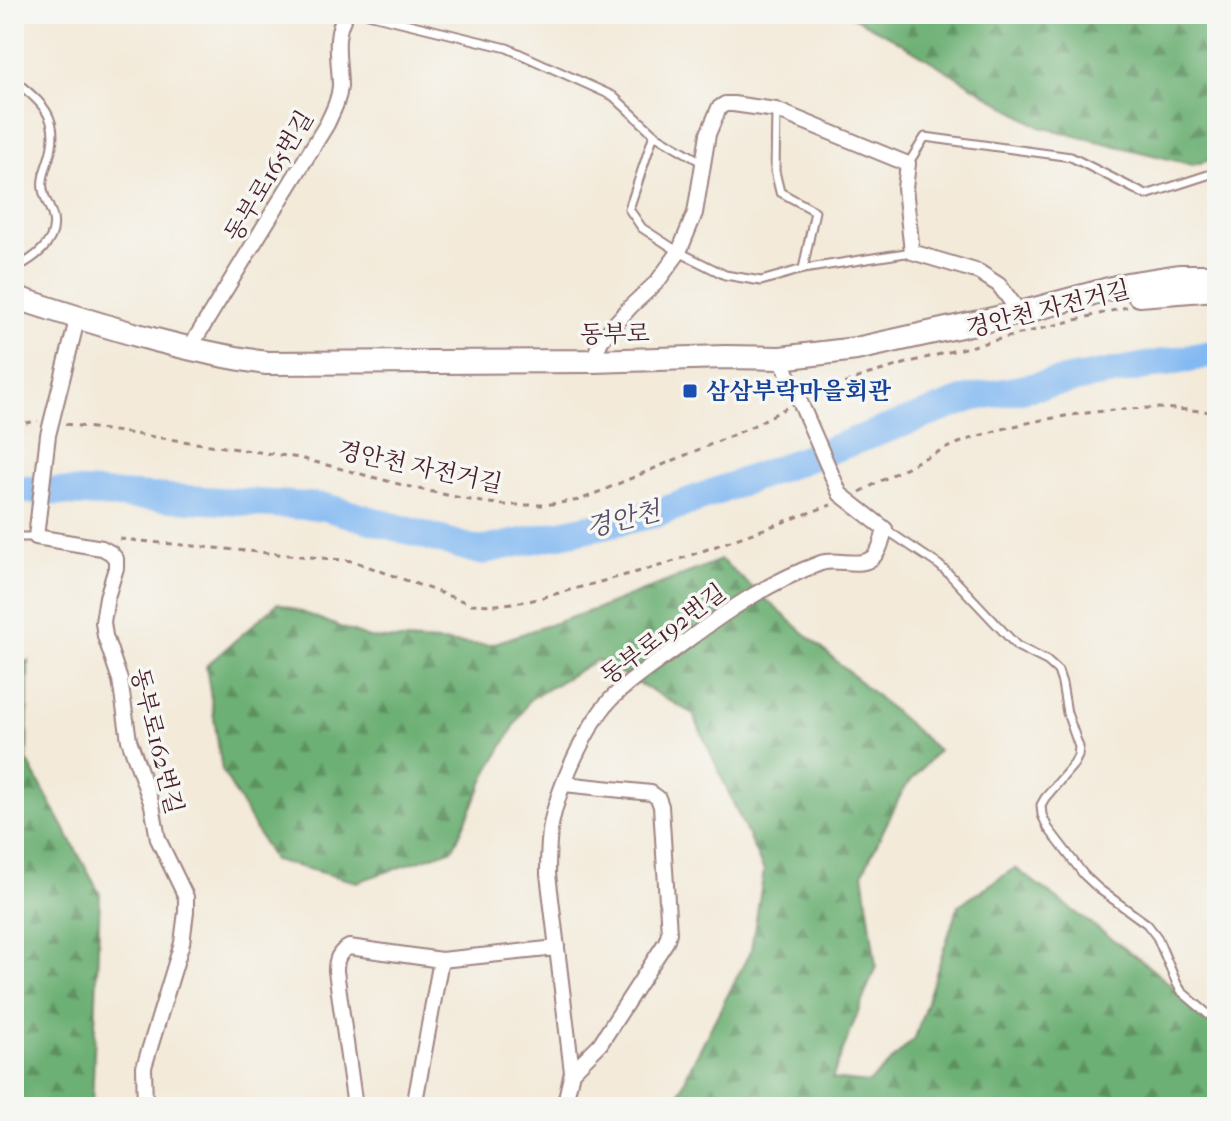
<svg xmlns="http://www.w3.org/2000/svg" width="1231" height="1121" font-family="'IM FELL French Canon','Noto Serif KR',serif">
	<defs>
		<pattern id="forest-firs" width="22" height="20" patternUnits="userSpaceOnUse" patternTransform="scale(2)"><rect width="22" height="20" fill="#6db074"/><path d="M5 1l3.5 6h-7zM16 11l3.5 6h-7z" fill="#5c8f5f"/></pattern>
	</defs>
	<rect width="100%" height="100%" fill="#f6f6f2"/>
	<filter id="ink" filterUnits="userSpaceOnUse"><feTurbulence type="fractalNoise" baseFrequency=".0125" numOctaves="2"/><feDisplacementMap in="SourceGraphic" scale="16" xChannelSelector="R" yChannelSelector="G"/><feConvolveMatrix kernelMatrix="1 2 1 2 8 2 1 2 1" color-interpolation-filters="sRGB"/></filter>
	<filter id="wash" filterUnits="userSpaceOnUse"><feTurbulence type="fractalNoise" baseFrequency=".006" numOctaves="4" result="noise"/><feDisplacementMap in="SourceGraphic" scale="32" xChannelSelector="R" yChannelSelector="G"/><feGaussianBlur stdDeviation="1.8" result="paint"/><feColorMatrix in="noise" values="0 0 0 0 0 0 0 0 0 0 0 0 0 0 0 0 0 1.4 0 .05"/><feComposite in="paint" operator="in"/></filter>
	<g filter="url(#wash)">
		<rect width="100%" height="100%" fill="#f3ead9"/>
		<g fill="url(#forest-firs)" stroke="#5c6850" stroke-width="2">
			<polygon points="847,14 1217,14 1217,158 1193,165 1040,127 891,37"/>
			<polygon points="721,560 938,750 903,790 863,872 876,966 832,1079 869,1083 915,1038 958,906 1015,868 1142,961 1217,1024 1217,1107 674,1107 689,1070 751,950 764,871 693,714 597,660 529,700 488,772 453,849 357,882 273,860 222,770 206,666 278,603 369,638 489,645 605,606"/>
			<polygon points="28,661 27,760 100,894 92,1107 14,1107 14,668"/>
		</g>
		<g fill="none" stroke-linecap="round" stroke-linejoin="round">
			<polyline stroke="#83b9f2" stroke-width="28" points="14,489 325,507 480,551 655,514 971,398 1217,353"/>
		</g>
	</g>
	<g filter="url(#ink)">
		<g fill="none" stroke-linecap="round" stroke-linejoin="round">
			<defs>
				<g id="lane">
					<polyline points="368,14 507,48 613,96 654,134 703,163"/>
					<path d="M14 80C42 103 62 118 49 158 46 168 41 179 43 189 44 199 51 208 53 218 58 243 33 259 14 269"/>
					<polyline points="776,110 775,171 780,192 815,211 803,269"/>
					<polyline points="654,134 629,209 642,228 679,252 725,275 761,281 803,269 912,252"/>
					<polyline points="908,164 925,137 1071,157 1146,195 1217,172"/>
					<polyline points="885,529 939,565 950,575 1017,646 1047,661 1058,671 1062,683 1067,713 1079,747 1078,756 1074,764 1045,798 1041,805 1042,815 1048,828 1084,875 1099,889 1147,924 1157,937 1177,984 1182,992 1209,1015 1217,1019"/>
					<polyline points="14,537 36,537"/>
				</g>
				<g id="street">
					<polyline points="78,316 48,435 36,537 102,548 111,553 116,559 116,568 107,597 103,622 105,636 120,680 129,740 152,805 158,839 186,897 186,912 182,943 144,1067 145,1107"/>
					<path d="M189 349 327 124C333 111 339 100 340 86 340 62 332 36 346 14"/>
					<polyline points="592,361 601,341 613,326 631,306 657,282 679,252 695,213 708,134 719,108 725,104 733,104 776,110 908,164 905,188 912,252 979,272 999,285 1020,313"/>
					<polyline points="564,784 651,793 658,798 661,806 669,933 666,942 600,1044 572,1072"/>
					<path d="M355 1107 336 971C336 959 339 952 349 947L441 960 557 948"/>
					<polyline points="414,1107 441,960"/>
					<path d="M564 1107 572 1072 548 874C548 857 548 842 551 825 558 788 586 726 611 699 634 676 663 659 689 639 731 608 771 581 821 563 836 558 856 567 869 560 880 554 882 540 885 529L840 494 781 358"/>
				</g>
				<g id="primary">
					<polyline points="1139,295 1217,289"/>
					<path d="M14 297C97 324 181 351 267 363L592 361 725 357 781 358 856 349 1020 313 1127 284 1179 276H1217"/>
				</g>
			</defs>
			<use href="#lane" stroke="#9e8482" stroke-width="11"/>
			<use href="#street" stroke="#9e8482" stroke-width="18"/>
			<use href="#primary" stroke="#9e8482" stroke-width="26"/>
			<g stroke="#9e8482" stroke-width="3" stroke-dasharray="6 6" stroke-linecap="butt">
				<polyline points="1104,14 1110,14"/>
				<polyline points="811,397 866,375 921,359 1127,307"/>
				<polyline points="65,424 300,458 414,488 475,501 504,505 544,505 580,500 747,429 786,408"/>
				<polyline points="14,425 38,421"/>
				<path d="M860 492C892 475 925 456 959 443 1016 421 1089 410 1150 408 1172 408 1195 411 1217 412"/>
				<polyline points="119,539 353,561 471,604 497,605 529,601 663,565 831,505"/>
			</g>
			<use href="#lane" stroke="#fff" stroke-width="7"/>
			<use href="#street" stroke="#fff" stroke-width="14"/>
			<use href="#primary" stroke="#fff" stroke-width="22"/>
		</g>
	</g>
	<rect fill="#1a4fb4" stroke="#f6f6f2" stroke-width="3" x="682" y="383" width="16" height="16" rx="4"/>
	<g text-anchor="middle" stroke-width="7" stroke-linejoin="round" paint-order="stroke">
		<g font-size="24" fill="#4a1f2b" stroke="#f6f6f2">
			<text transform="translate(269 176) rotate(-59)" y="8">동부로165번길</text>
			<text transform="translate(1048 309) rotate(-14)" y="8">경안천 자전거길</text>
			<text transform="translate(615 334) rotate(-1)" y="8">동부로</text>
			<text transform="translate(420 467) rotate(12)" y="8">경안천 자전거길</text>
			<text transform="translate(663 634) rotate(-37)" y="8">동부로192번길</text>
			<text transform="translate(157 741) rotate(76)" y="8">동부로162번길</text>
		</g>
		<g font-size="24" font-weight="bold" fill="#164399" stroke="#f6f6f2" text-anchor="start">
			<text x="706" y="399">삼삼부락마을회관</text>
		</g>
		<g font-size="26" font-style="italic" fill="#5b4d67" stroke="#f6f6f2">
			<text transform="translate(623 519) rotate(-14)" y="9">경안천</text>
		</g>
	</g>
	<rect width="1231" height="1121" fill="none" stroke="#f6f6f2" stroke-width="48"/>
</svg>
